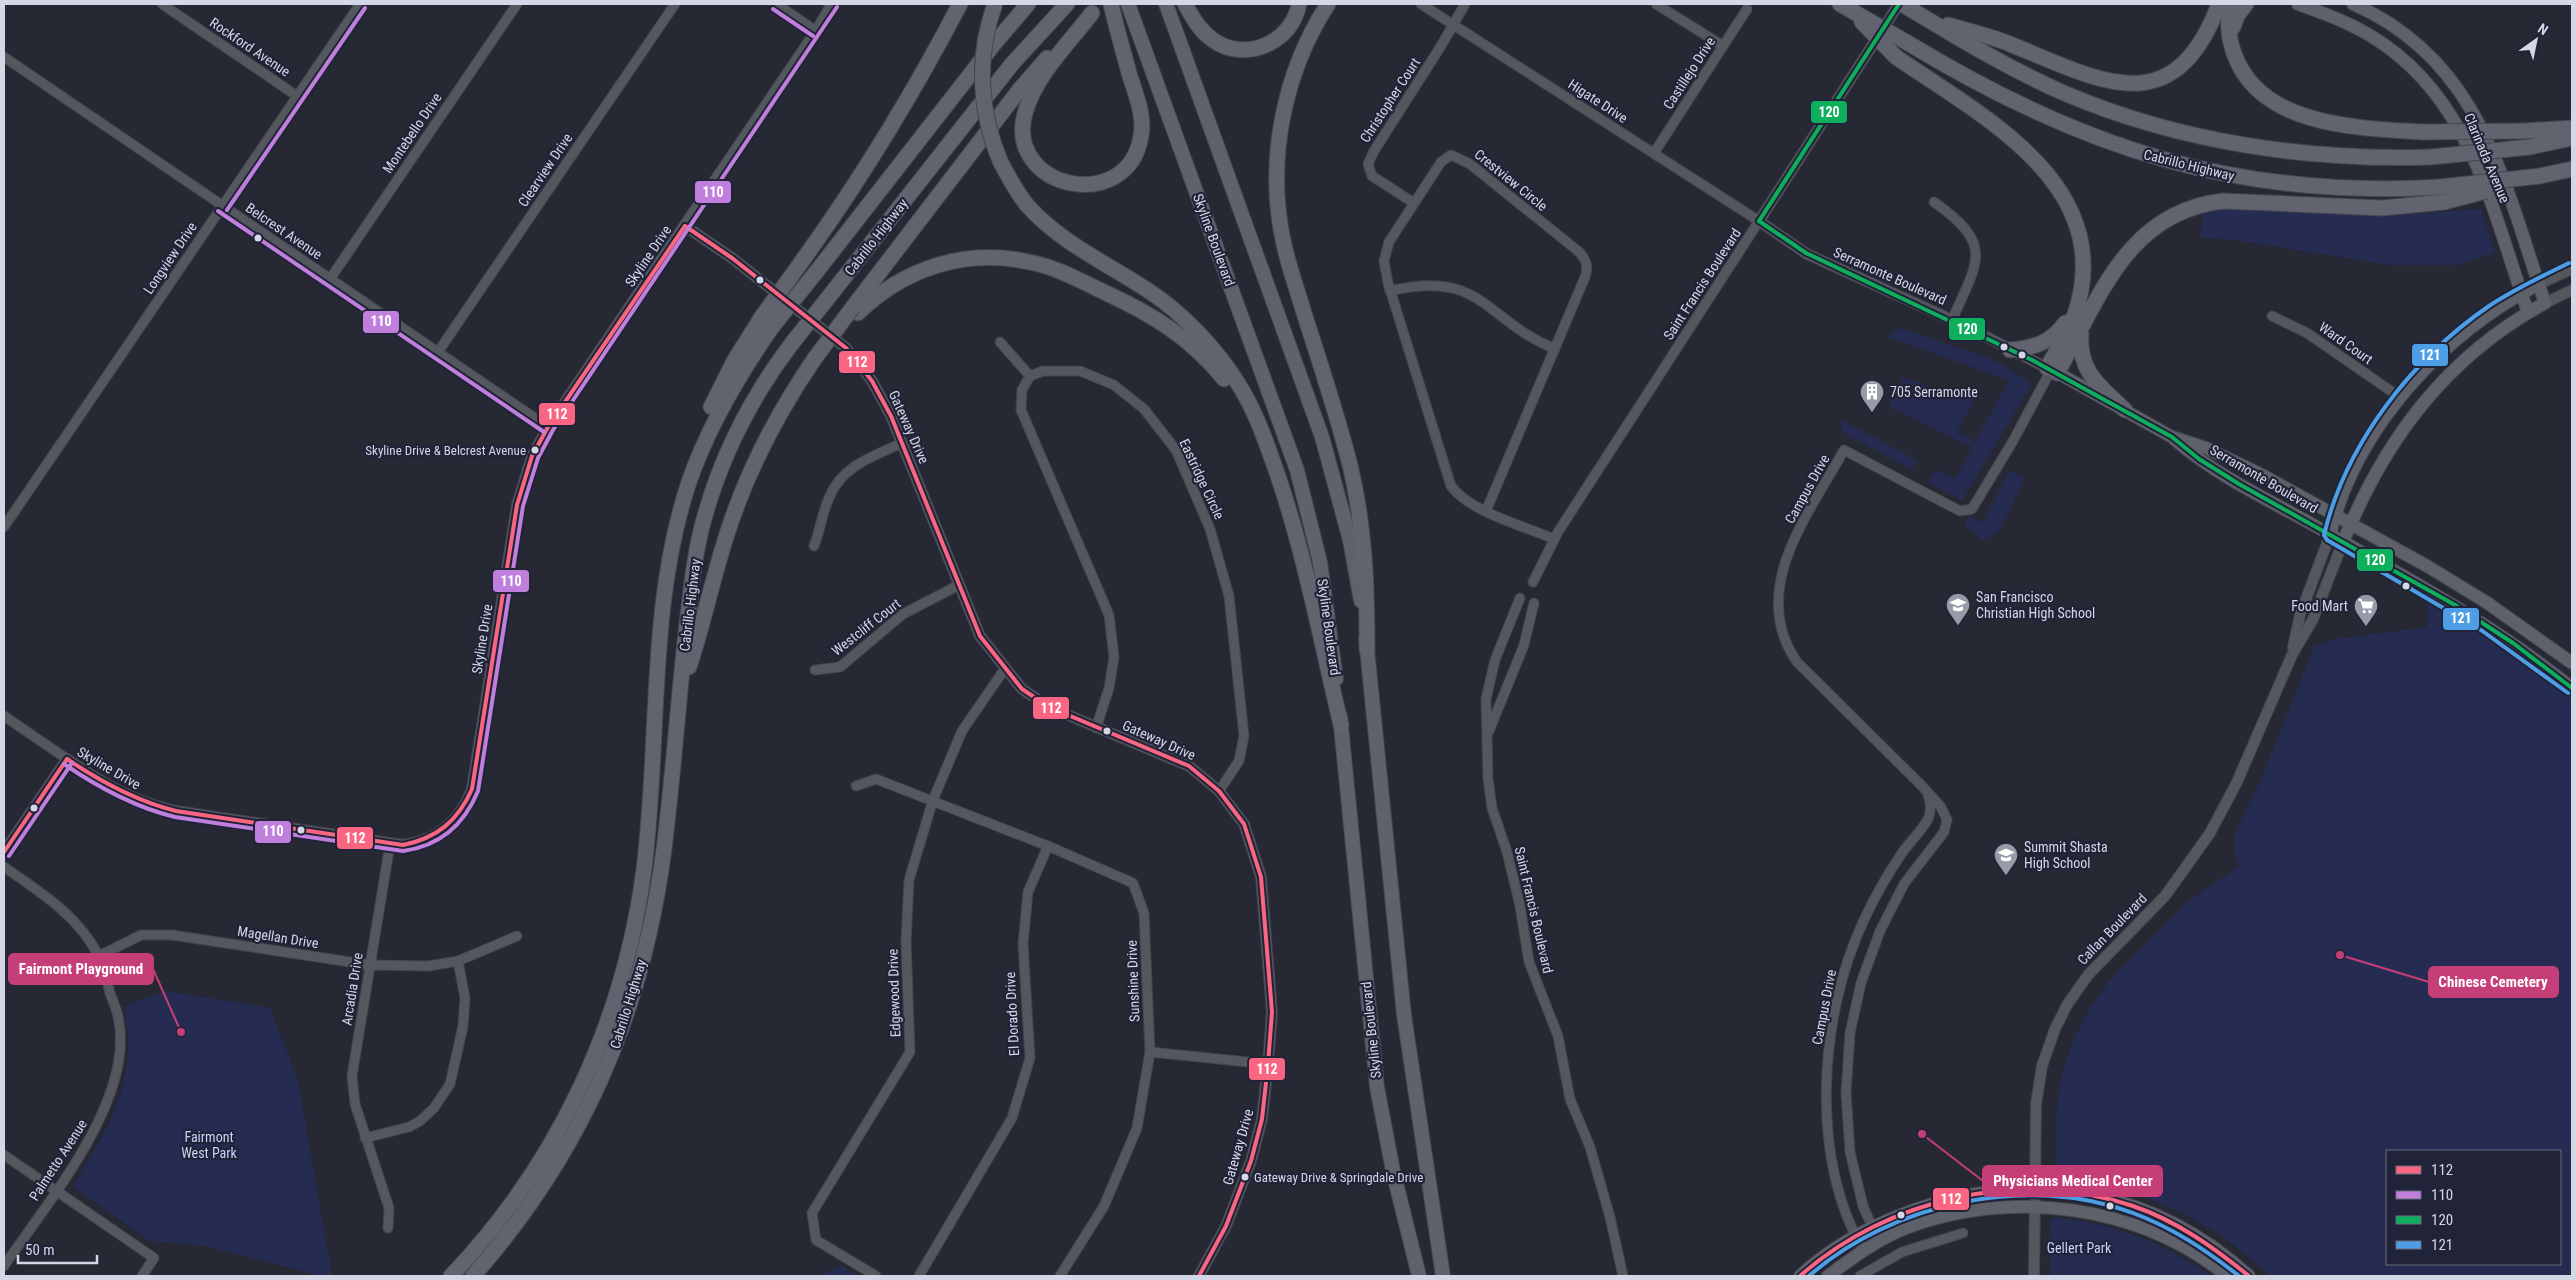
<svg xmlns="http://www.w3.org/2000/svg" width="2576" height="1280" font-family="'Roboto Condensed',sans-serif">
	<rect width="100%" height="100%" fill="#262833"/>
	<g fill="#262b52" fill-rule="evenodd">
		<polygon points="2229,208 2379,216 2481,209 2495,253 2457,265 2390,265 2235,240 2200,238 2203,214"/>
		<polygon points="1900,328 1996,361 2032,384 1962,500 1928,483 1936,470 1955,479 2009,380 1887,337"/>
		<polygon points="1903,378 1974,400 1957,432 1974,440 1970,447 1888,407"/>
		<polygon points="1840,420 1844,422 1919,461 1911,469 1842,432"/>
		<polygon points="2010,470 2025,478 2000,530 1983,540 1964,525 1969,517 1983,522"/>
		<path d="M2428 597C2480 625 2527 662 2572 699V1276H2271L2224 1237 2183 1213 2125 1189 2078 1178 2056 1167V1115L2061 1077 2073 1040 2091 1006 2114 975 2186 903 2239 866 2234 852 2235 833 2262 777 2314 647 2336 639 2427 627ZM2387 1151H2560V1264H2387Z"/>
		<path d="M166 991 270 1008 298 1080 332 1276H320L207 1246 150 1241 75 1188V1183C100 1141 126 1102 128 1052 129 1037 126 1021 125 1006Z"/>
		<path d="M2051 1218C2108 1220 2164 1243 2210 1276H2051Z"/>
		<polygon points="842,1266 857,1276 819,1276"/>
	</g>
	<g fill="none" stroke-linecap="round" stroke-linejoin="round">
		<defs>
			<g id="minor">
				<polyline points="162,4 297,96"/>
				<polyline points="776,4 816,31"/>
				<polyline points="1421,4 1759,221 1558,532 1533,582"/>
				<polyline points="1656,4 1723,46"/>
				<polyline points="4,57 548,427"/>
				<polyline points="1654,153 1747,9"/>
				<path d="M1934 202C1995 245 1978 261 1952 320"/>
				<polyline points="1414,203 1372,176 1368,164 1374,151 1441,46 1465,4"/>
				<polyline points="330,279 517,4"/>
				<path d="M1390 291C1483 269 1484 320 1555 349"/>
				<polyline points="2272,316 2307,333 2401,398"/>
				<polyline points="1000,342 1030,376"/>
				<polyline points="438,352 675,4"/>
				<path d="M1486 511 1585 277C1589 266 1586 259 1578 251L1470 164 1451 155 1441 162 1389 242 1384 261 1388 283 1451 486C1470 512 1524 526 1554 539"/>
				<polyline points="4,527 360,4"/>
				<path d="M814 546C820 531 822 513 829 498 841 466 874 456 902 443"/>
				<polyline points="1520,598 1495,660 1486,699 1488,779 1492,808 1507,852 1520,906 1529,962 1558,1036 1570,1099 1590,1147 1610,1217 1623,1276"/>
				<polyline points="815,670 840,667 903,614 959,585"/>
				<polyline points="4,716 67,759"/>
				<polyline points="1096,728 1109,688 1114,657 1109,615 1021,410 1022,390 1030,376 1043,371 1080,371 1114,385 1144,409 1176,450 1210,529 1229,596 1244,736 1239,761 1219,791"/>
				<polyline points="1489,731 1524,645 1534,603"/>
				<polyline points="856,786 876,779 1048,846 1133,883 1144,913 1150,1052 1137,1128 1104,1206 1060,1276"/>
				<path d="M4 867C39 891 80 917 99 957 104 968 107 981 110 993 113 1002 118 1012 119 1022 133 1102 47 1203 4 1266"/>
				<polyline points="99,956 141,935 172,935 370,965 429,966 458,961 517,936"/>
				<polyline points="1150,1052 1268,1064"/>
				<polyline points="365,1138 409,1127 420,1121 434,1108 450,1084 463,1026 465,998 458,961"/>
				<polyline points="4,1155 154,1258 142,1276"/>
				<polyline points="388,1228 389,1208 355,1104 352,1076 390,844"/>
				<path d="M1879 1242 1863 1206 1850 1152 1846 1093 1850 1033 1861 983 1880 931 1904 884 1944 832 1947 820 1941 807 1922 786 1797 662C1747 590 1809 514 1844 450L1960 511 1972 509 2013 441 2051 370"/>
				<path d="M1864 1251C1809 1160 1819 1017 1863 922 1874 898 1887 875 1902 853 1910 841 1923 830 1929 817 1931 809 1931 802 1928 795"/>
				<polyline points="876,1276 816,1240 812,1213 910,1052 906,942 909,880 933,800 962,731 1004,670"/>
				<polyline points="919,1276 1012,1118 1030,1058 1023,944 1028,892 1048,846"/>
				<polyline points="1860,1276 1902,1252 1963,1233"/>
			</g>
			<g id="tertiary">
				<polyline points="1899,4 1759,221 1807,254 1963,325 2047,368"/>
				<polyline points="685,226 732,258 846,348 872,381 891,416 980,636 1022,689 1049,707 1189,766 1219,791 1244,824 1261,877 1272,1012 1268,1064 1262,1119 1251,1161 1226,1226 1199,1276"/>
				<polyline points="2539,284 2572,269"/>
				<polyline points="2545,303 2572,290"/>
				<polyline points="2293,647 2300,615 2330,535"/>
				<path d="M4 852 67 759C102 783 134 802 176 811L403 845C438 840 459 822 472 789L517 505 532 456 548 427 816 31 832 4"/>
				<polyline points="2034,1276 2036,1104 2042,1066 2055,1029 2067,1005 2088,975 2165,896 2210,833 2237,782 2292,655 2313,619 2343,542"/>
			</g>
			<g id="secondary">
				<path d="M2298 4C2323 13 2348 22 2371 36 2472 97 2491 209 2528 312"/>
				<polyline points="2049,368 2172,437 2206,448 2264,476 2427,566 2486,602 2572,663"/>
				<path d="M2175 440C2217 476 2269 500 2317 527 2405 577 2493 624 2572 688"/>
				<path d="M2330 535C2355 428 2443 334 2539 284"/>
				<path d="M2343 542C2385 439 2446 357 2545 303 2504 184 2482 60 2353 4"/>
				<path d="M1800 1276C1833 1245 1872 1225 1914 1210 2033 1168 2155 1190 2249 1276"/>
				<path d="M1828 1276C1852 1258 1878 1239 1906 1228 2011 1188 2140 1205 2227 1276"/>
			</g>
			<g id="primary">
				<polyline points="1128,4 1297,470 1320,562 1336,679"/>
				<polyline points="1166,4 1322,437 1350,540 1361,601"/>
				<polyline points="1366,639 1404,1015 1443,1276"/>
				<polyline points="1340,716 1377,1087 1393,1171 1419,1276"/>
			</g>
			<g id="motorway">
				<path d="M1185 4C1192 17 1200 31 1213 40 1245 63 1292 43 1299 4"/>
				<path d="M1328 4C1284 72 1266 160 1283 240 1288 265 1297 289 1304 313 1320 363 1337 414 1350 465 1365 528 1367 586 1367 650"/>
				<polyline points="1840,4 1854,12"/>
				<path d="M1902 4C1955 36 2007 68 2064 93 2178 142 2308 161 2431 157"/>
				<path d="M2232 4C2226 22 2228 38 2235 56 2262 127 2359 128 2423 132"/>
				<path d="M1092 13C1069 43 1035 76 1025 113 1004 189 1128 216 1141 136 1145 115 1135 93 1129 73 1123 50 1116 27 1111 4"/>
				<path d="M1948 25C1969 31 1990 36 2010 44 2099 80 2173 126 2219 4"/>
				<polyline points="2233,27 2237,16 2246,4"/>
				<path d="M1908 43C2081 148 2236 199 2440 187"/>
				<path d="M1896 57C1983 117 2118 185 2075 314 2068 333 2057 350 2047 368"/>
				<polyline points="2524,131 2572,128"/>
				<polyline points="2530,147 2572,138"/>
				<path d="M1001 163C1009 177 1016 192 1027 205 1070 254 1135 273 1182 317 1205 338 1226 363 1242 390 1257 415 1267 445 1277 473 1305 555 1321 641 1341 725"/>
				<polyline points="2540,176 2572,169"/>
				<path d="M805 257C863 176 914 92 960 4"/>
				<polyline points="817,271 994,44 1028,4"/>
				<polyline points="835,289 1012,64 1067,4"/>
				<polyline points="853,307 1020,89 1047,58"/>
				<path d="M858 313C904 268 966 248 1029 262 1056 267 1081 281 1106 293 1152 314 1192 339 1224 379"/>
				<path d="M2081 333C2078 371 2099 386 2125 410"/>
				<path d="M2010 350C2033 348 2051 343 2065 323"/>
				<path d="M2057 373C2099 300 2126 212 2223 201L2382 208 2444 202"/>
				<polyline points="711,407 734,361 761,318"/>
				<path d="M689 667C704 622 713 576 728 531 748 469 778 412 815 358"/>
				<path d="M451 1276C558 1164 624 1022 644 869 660 743 648 607 688 485 707 428 738 376 772 327"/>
				<path d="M473 1276C582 1153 643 1012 664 849 673 777 678 704 686 632 691 592 694 551 706 512 724 450 754 393 793 342"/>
			</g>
		</defs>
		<use href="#minor" stroke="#43454e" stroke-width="11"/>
		<use href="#tertiary" stroke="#43454e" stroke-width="12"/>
		<use href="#secondary" stroke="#43454e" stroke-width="14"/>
		<use href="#primary" stroke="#43454e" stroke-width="16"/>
		<use href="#motorway" stroke="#43454e" stroke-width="17"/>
		<use href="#minor" stroke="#55575f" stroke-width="9"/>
		<use href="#tertiary" stroke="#55575f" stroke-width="10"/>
		<use href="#secondary" stroke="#5f616a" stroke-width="12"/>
		<use href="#primary" stroke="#5f616c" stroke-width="14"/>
		<use href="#motorway" stroke="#61636e" stroke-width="15"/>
		<defs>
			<g id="motorway-bridge">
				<path d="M995 4C976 56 979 112 1001 163"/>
				<polyline points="1854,12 1908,43"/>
				<polyline points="1861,21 1896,57"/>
				<polyline points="2423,132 2524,131"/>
				<polyline points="2431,157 2530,147"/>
				<polyline points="2440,187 2540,176"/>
				<polyline points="2444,202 2486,191"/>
				<polyline points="761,318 805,257"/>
				<polyline points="772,327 817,271"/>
				<polyline points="793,342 835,289"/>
				<polyline points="815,358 853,307"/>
			</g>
		</defs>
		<use href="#motorway-bridge" stroke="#43454e" stroke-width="17" stroke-linecap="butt"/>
		<use href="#motorway-bridge" stroke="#61636e" stroke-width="15"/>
		<defs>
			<g id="bus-1">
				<polyline points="685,226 732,258 846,348 872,381 891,416 980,636 1022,689 1049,707 1189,766 1219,791 1244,824 1261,877 1272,1012 1268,1064 1262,1119 1251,1161 1226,1226 1199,1276"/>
				<path d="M67 759C101 782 136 801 176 811L403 845C437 838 458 821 472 789L517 505 532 456 548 427 685 226"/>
				<polyline points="4,852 67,759"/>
				<path d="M1800 1276C1888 1198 2021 1168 2133 1206 2177 1221 2213 1247 2249 1276"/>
			</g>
			<g id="bus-2">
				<polyline points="773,9 813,36"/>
				<polyline points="227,210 365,8"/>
				<polyline points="218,211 544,432"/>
				<path d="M64 764C99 788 134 807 175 817L403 851C440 846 464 825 478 791L523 506 538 458 553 430 837 7"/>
				<polyline points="9,856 72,763"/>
			</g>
			<g id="bus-3">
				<polyline points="1759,221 1806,253 2032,360 2172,437 2199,459 2239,484 2455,605 2513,643 2572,688"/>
				<polyline points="1759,221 1899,4"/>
			</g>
			<g id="bus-4">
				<path d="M2568 693 2481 630 2327 540 2324 535C2346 443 2412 359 2489 306 2515 289 2542 276 2569 263"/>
				<path d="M1809 1276C1892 1203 2028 1173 2133 1213 2173 1228 2206 1250 2239 1276"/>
			</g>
		</defs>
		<use href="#bus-1" stroke="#212438" stroke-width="8"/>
		<use href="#bus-2" stroke="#212438" stroke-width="8"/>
		<use href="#bus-3" stroke="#212438" stroke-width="8"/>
		<use href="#bus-4" stroke="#212438" stroke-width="8"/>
		<use href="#bus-1" stroke="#fa6682" stroke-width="4"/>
		<use href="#bus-2" stroke="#c07fdc" stroke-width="4"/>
		<use href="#bus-3" stroke="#0daf5c" stroke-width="4"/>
		<use href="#bus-4" stroke="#4d9ee5" stroke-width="4"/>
	</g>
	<defs>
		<symbol id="building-pin" viewBox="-11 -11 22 30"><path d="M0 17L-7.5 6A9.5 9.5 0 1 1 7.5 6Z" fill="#979aa7" stroke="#212438"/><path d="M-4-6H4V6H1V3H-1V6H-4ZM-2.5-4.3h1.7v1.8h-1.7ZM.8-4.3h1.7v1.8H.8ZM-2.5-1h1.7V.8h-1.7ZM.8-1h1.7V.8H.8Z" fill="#fff"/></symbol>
		<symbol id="school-pin" viewBox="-11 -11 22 30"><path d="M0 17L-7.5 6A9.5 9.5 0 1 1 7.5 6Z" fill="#979aa7" stroke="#212438"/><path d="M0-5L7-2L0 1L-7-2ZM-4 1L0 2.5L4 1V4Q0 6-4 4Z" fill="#fff"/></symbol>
		<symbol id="supermarket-pin" viewBox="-11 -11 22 30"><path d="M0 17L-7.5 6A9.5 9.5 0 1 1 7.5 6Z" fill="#979aa7" stroke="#212438"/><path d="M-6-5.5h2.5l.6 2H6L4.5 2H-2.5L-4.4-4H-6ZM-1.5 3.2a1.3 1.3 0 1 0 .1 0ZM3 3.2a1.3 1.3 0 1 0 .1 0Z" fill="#fff"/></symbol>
	</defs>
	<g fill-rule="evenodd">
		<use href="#building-pin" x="1858" y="378" width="28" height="38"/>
		<use href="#school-pin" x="1944" y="591" width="28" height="38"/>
		<use href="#supermarket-pin" x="2352" y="592" width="28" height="38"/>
		<use href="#school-pin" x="1992" y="841" width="28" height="38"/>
	</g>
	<g fill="#d4d7e5" stroke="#212438" stroke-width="2">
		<circle cx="258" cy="238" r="4.5"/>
		<circle cx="760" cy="280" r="4.5"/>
		<circle cx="2004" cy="347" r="4.5"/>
		<circle cx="2022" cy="355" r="4.5"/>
		<circle cx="535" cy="450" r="4.5"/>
		<circle cx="2406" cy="586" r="4.5"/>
		<circle cx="1107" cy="731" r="4.5"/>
		<circle cx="34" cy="808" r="4.5"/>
		<circle cx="301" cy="830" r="4.5"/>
		<circle cx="1245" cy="1177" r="4.5"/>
		<circle cx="2110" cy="1206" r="4.5"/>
		<circle cx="1901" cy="1215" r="4.5"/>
	</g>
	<g text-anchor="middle" stroke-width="4.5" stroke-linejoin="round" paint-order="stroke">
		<g font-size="13" fill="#d4d7e5" stroke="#212438" text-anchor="end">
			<text x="526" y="455">Skyline Drive &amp; Belcrest Avenue</text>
			<text x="1254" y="1182" text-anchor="start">Gateway Drive &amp; Springdale Drive</text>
		</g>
		<g font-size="14" fill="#d4d7e5" stroke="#212438">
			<text transform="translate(250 47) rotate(34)" y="5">Rockford Avenue</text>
			<text transform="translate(1689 73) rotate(-57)" y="5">Castillejo Drive</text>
			<text transform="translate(1390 100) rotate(-57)" y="5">Christopher Court</text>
			<text transform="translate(1598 101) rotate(33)" y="5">Higate Drive</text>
			<text transform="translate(412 133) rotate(-56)" y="5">Montebello Drive</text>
			<text transform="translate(2487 158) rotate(67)" y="5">Clarinada Avenue</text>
			<text transform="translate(2189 165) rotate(14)" y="5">Cabrillo Highway</text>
			<text transform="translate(545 170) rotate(-56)" y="5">Clearview Drive</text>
			<text transform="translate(1511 180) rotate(39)" y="5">Crestview Circle</text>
			<text transform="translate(284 231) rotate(34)" y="5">Belcrest Avenue</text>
			<text transform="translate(876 237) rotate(-52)" y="5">Cabrillo Highway</text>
			<text transform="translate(1214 240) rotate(70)" y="5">Skyline Boulevard</text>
			<text transform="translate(648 256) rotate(-56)" y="5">Skyline Drive</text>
			<text transform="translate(170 258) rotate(-56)" y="5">Longview Drive</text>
			<text transform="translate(1890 276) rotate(24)" y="5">Serramonte Boulevard</text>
			<text transform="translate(1702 284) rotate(-57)" y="5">Saint Francis Boulevard</text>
			<text transform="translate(2346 343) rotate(35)" y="5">Ward Court</text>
			<text transform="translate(909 427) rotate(66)" y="5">Gateway Drive</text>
			<text transform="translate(1202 479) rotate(65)" y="5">Eastridge Circle</text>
			<text transform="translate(2264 479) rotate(30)" y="5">Serramonte Boulevard</text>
			<text transform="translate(1807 489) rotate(-61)" y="5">Campus Drive</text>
			<text transform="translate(690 605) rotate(-83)" y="5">Cabrillo Highway</text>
			<text transform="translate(866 627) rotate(-38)" y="5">Westcliff Court</text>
			<text transform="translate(1329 627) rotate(82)" y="5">Skyline Boulevard</text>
			<text transform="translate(482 639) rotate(-81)" y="5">Skyline Drive</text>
			<text transform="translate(1159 740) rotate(24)" y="5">Gateway Drive</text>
			<text transform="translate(109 768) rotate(30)" y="5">Skyline Drive</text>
			<text transform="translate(1534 910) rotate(77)" y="5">Saint Francis Boulevard</text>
			<text transform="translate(2112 929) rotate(-46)" y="5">Callan Boulevard</text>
			<text transform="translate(278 937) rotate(9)" y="5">Magellan Drive</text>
			<text transform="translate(1133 981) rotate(-92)" y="5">Sunshine Drive</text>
			<text transform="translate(352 989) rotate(-81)" y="5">Arcadia Drive</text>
			<text transform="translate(894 993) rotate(-92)" y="5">Edgewood Drive</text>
			<text transform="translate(628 1004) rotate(-73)" y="5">Cabrillo Highway</text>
			<text transform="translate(1824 1007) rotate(-79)" y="5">Campus Drive</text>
			<text transform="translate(1012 1014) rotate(-93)" y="5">El Dorado Drive</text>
			<text transform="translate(1371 1030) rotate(-96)" y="5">Skyline Boulevard</text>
			<text transform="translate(1238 1147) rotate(-74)" y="5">Gateway Drive</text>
			<text transform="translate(58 1160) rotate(-57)" y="5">Palmetto Avenue</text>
		</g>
		<g font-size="14" fill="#d4d7e5" stroke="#212438" text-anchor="start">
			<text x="1890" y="397">705 Serramonte</text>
			<text x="1976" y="602">San Francisco<tspan x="1976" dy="16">Christian High School</tspan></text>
			<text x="2348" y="611" text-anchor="end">Food Mart</text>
			<text x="2024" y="852">Summit Shasta<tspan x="2024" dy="16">High School</tspan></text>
		</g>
		<g font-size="14" fill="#c8d1fb" stroke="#212438">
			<text x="209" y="1142">Fairmont<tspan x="209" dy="16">West Park</tspan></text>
			<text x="2079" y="1253">Gellert Park</text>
		</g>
	</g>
	<path fill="none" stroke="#c63e77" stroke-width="2" d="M181 1032L153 969M2340 955L2429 982M1922 1134L1983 1181"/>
	<g fill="#c63e77" stroke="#212438" stroke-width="2">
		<circle cx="181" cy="1032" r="5"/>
		<circle cx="2340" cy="955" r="5"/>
		<circle cx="1922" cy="1134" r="5"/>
	</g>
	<g fill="#c63e77" stroke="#c63e77" stroke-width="2">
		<rect x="9" y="954" width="144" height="30" rx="5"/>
		<rect x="2429" y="967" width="129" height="30" rx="5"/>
		<rect x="1983" y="1166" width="179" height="30" rx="5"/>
	</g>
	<g font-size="15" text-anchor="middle" font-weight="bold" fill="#fff">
		<text x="81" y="974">Fairmont Playground</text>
		<text x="2493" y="987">Chinese Cemetery</text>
		<text x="2073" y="1186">Physicians Medical Center</text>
	</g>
	<g stroke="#212438" stroke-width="2">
		<rect x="1810" y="100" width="38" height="24" rx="5" fill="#0daf5c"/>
		<rect x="694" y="180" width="38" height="24" rx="5" fill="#c07fdc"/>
		<rect x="362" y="310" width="38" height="24" rx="5" fill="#c07fdc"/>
		<rect x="1948" y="317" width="38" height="24" rx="5" fill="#0daf5c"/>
		<rect x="2411" y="343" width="38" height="24" rx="5" fill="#4d9ee5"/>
		<rect x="838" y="350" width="38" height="24" rx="5" fill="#fa6682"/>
		<rect x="538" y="402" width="38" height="24" rx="5" fill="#fa6682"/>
		<rect x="2356" y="548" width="38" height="24" rx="5" fill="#0daf5c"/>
		<rect x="492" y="569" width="38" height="24" rx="5" fill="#c07fdc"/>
		<rect x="2442" y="607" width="38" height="24" rx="5" fill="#4d9ee5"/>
		<rect x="1032" y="696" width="38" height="24" rx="5" fill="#fa6682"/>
		<rect x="254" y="820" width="38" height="24" rx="5" fill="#c07fdc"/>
		<rect x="336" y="826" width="38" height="24" rx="5" fill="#fa6682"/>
		<rect x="1248" y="1057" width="38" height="24" rx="5" fill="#fa6682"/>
		<rect x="1932" y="1187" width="38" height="24" rx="5" fill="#fa6682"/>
	</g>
	<g font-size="14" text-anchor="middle" font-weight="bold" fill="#fff">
		<text x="1829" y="117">120</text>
		<text x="713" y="197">110</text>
		<text x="381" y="326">110</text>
		<text x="1967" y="334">120</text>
		<text x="2430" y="360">121</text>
		<text x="857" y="367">112</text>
		<text x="557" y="419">112</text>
		<text x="2375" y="565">120</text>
		<text x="511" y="586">110</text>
		<text x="2461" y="623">121</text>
		<text x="1051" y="713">112</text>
		<text x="273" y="836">110</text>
		<text x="355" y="843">112</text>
		<text x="1267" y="1074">112</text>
		<text x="1951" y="1204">112</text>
	</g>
	<rect width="2576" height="1280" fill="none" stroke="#d4d7e5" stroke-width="10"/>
	<rect x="2386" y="1150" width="175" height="115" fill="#212438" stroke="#696c7d"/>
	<rect x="2396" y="1166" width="25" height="8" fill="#fa6682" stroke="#696c7d"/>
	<text x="2431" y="1175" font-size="15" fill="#d4d7e5">112</text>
	<rect x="2396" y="1191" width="25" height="8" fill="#c07fdc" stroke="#696c7d"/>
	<text x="2431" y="1200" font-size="15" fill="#d4d7e5">110</text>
	<rect x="2396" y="1216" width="25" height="8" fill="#0daf5c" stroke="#696c7d"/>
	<text x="2431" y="1225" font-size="15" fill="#d4d7e5">120</text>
	<rect x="2396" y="1241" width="25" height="8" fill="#4d9ee5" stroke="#696c7d"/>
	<text x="2431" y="1250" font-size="15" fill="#d4d7e5">121</text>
	<g transform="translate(2536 40) rotate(33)" stroke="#212438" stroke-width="4" paint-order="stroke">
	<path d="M0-4L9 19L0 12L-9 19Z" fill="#d4d7e5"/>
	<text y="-8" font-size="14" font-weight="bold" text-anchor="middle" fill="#d4d7e5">N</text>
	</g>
	<path d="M18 1255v8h79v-8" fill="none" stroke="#d4d7e5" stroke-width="2.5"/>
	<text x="25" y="1255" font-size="15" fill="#d4d7e5" stroke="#212438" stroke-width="4" paint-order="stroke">50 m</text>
</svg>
